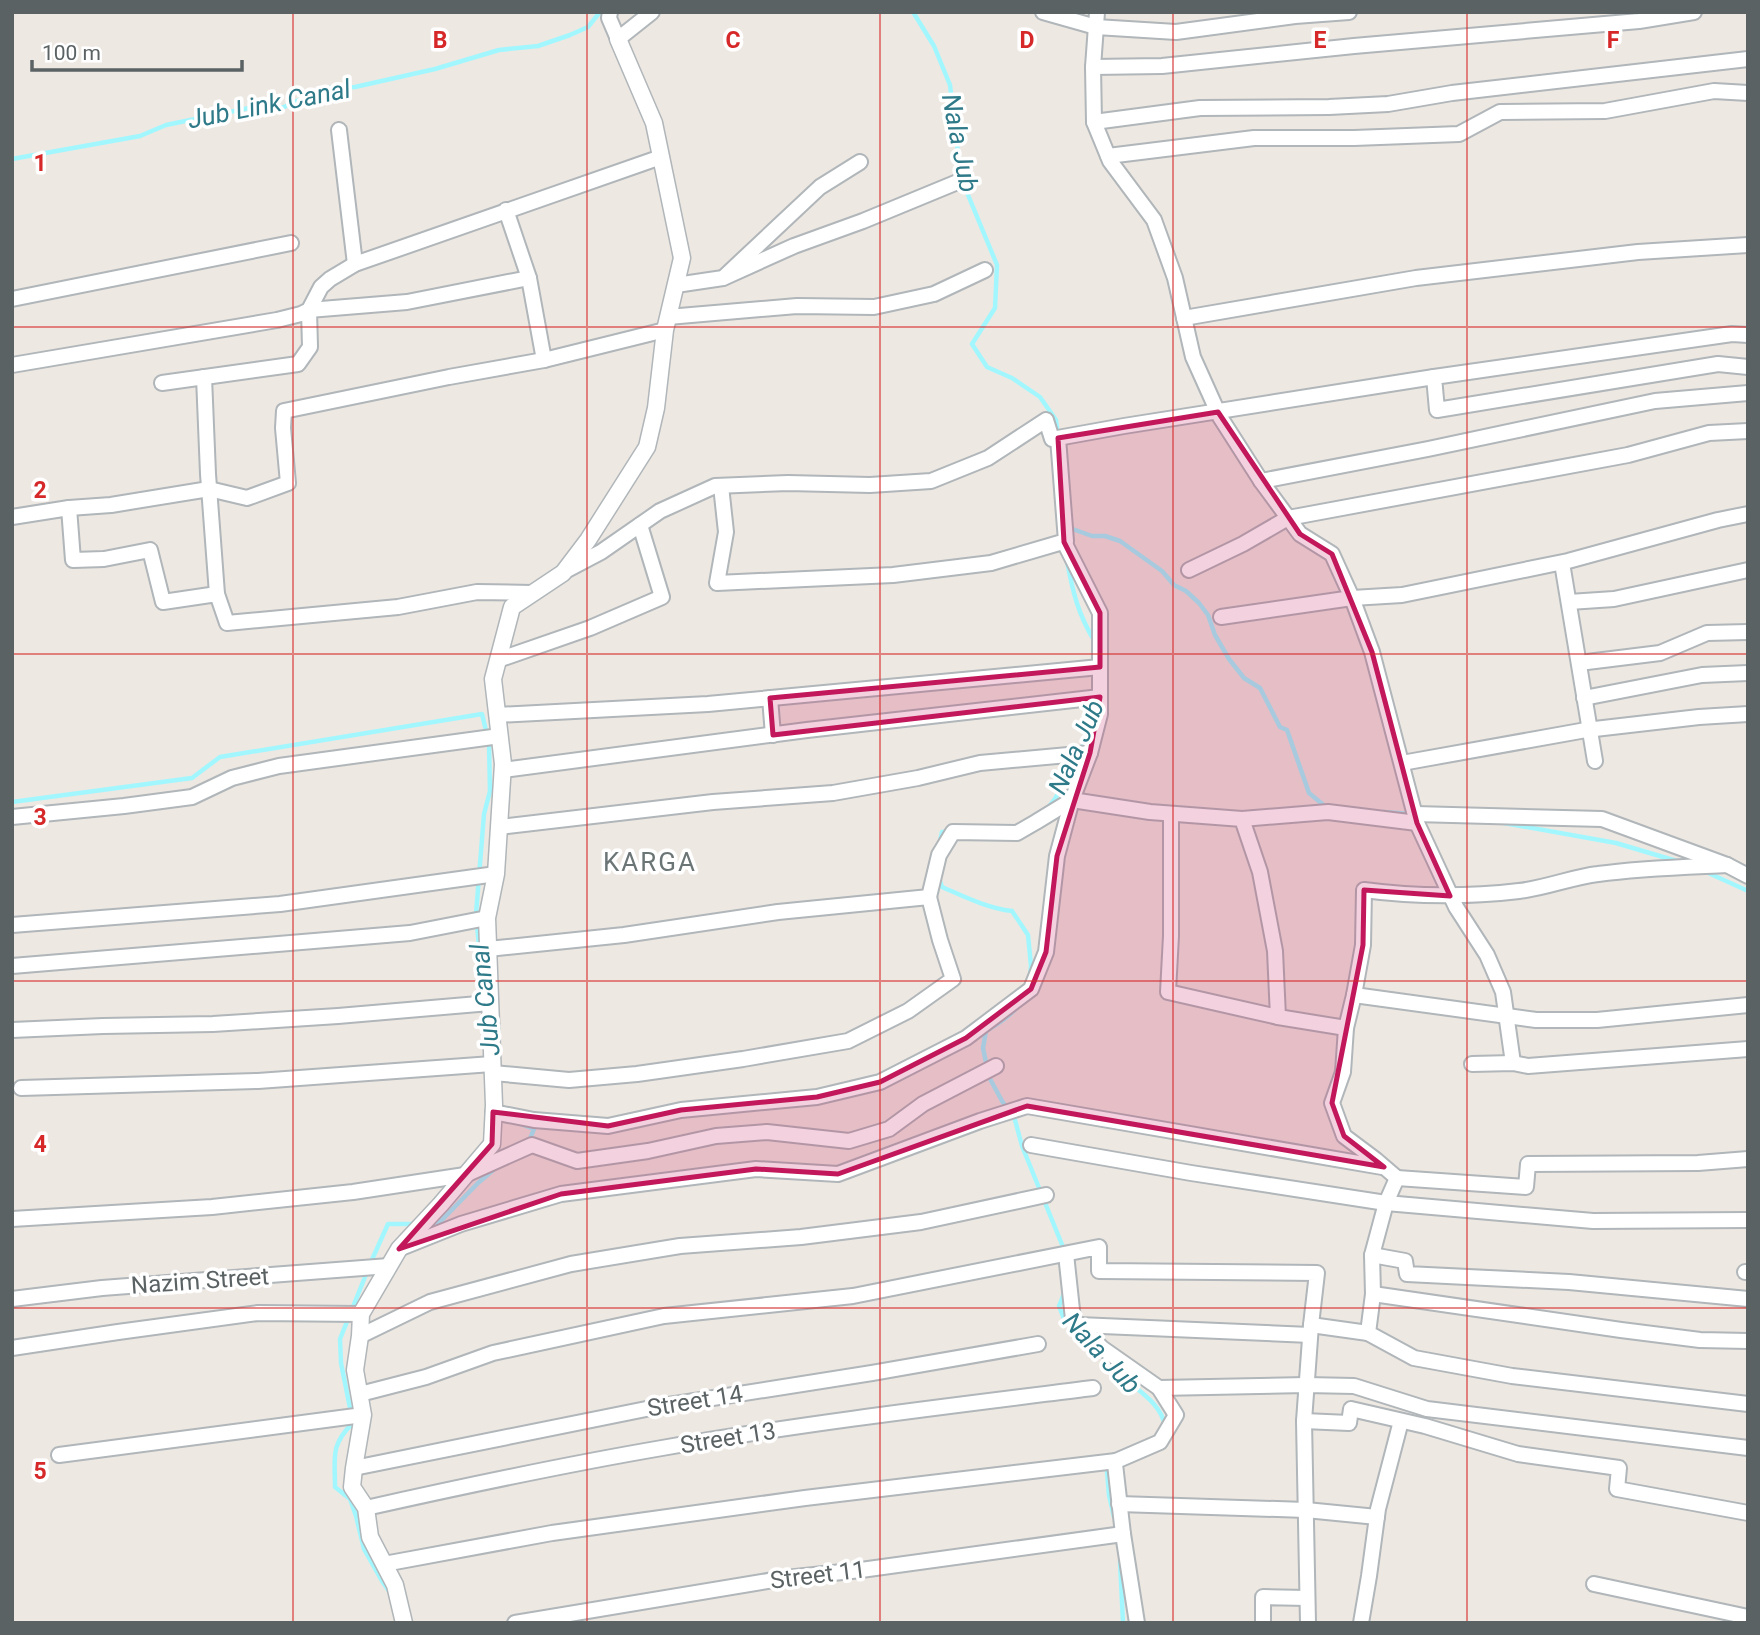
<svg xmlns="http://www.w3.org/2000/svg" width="1760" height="1635" font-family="Roboto,sans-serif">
	<rect width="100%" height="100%" fill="#eee8e2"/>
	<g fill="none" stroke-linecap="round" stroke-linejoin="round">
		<g stroke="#a2f7ff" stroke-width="4.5">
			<polyline points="913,12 934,46 950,85 961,178 997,265 995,308 972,344 987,367 1012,378 1040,397 1056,420 1058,435"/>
			<polyline points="12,159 140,136 166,125 249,108 284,107 324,88 355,87 435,69 499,50 538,46 570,35 588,27 600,12"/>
			<polyline points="1067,527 1092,536 1105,536 1120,541 1162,571 1174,585 1186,591 1199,603 1208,615 1215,635 1229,659 1244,678 1260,688 1280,727 1287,730 1309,793 1326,807"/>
			<path d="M1067 561C1073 593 1078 614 1095 642"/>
			<polyline points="12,802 192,778 220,757 482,714 489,743 490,791 484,814 476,914 481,968"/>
			<polyline points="1047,809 1055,799 1086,740 1089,731"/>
			<polyline points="1383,812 1412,814"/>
			<polyline points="1504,823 1616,843 1680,862"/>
			<polyline points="939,846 942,832 950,831"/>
			<polyline points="1704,871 1748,891"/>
			<path d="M939 878 942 887C965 897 987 908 1012 911L1028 935 1031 966 1030 977"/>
			<path d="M1020 1004C1011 1016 998 1024 986 1031L983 1048 989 1077 1002 1101 1015 1120 1022 1146 1065 1252"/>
			<polyline points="518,1123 534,1129 529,1141"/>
			<polyline points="432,1223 440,1222 478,1183 498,1166"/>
			<polyline points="370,1264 388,1224 416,1224"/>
			<path d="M367 1272 340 1339 341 1363 353 1423C330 1445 335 1457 335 1487L350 1499 356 1516 364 1549 382 1581 391 1594"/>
			<polyline points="1065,1291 1059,1306 1064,1319 1071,1326"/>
			<path d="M1102 1356C1109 1363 1115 1370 1122 1376 1138 1391 1161 1403 1165 1426"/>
			<polyline points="1113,1468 1107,1471 1109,1495 1114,1517"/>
			<polyline points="1120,1561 1123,1623"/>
		</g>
		<defs>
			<g id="minor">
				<polyline points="610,12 609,18 618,39 652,12"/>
				<polyline points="1043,12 1096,27 1176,32 1295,16 1349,12"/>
				<polyline points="1097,12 1093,67 1094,122 1110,161 1154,220 1175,278 1193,357 1220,417 1261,481 1300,534 1332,554 1352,598 1372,652 1417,823 1456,907 1487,955 1503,992 1513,1063"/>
				<polyline points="1093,67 1162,66 1354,46 1639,21 1694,12"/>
				<polyline points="1094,122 1200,108 1329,107 1388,104 1452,93 1748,59"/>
				<polyline points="339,130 355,264"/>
				<polyline points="1108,156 1254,138 1354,138 1459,134 1500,112 1605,111 1714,91 1748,93"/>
				<polyline points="506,210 529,278 544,360 665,330"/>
				<polyline points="723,278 794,246 863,221 960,181"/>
				<polyline points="676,285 723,278 820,187 860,162"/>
				<polyline points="12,299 291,243"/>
				<polyline points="668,317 797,306 874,307 934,294 985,270"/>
				<polyline points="1184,318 1416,278 1638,252 1748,245"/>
				<polyline points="1748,335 1732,334 1434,377 1437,410 1718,364 1748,367"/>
				<polyline points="12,365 277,320 301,314 309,310 321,287 330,279 355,264 661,157"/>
				<polyline points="204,377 208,474 217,594"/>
				<polyline points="162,383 298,364 310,347 309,310 407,302 529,278"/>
				<polyline points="1261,481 1428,449 1655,401 1748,393"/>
				<polyline points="721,486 726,532 717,583 893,575 991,563 1066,541 1058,438"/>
				<polyline points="69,508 111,505 209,489 247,498 288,483 283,428 284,411 449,377 544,360"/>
				<polyline points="12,517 69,508 73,560 104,559 150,550 163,602 217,594 227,623 398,607 477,592 532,593"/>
				<polyline points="1562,563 1595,761"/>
				<polyline points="1189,570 1243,544 1288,518 1628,455 1709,433 1748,431"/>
				<polyline points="565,571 601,552 660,511 715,486 788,483 870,485 931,481 988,458 1046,420 1052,439 1124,426 1434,377"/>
				<polyline points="1569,602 1614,599 1748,570"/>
				<polyline points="1221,617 1352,598 1402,595 1568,561 1718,520 1748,514"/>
				<polyline points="498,660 590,628 662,597 640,525"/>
				<polyline points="1579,663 1660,653 1707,633 1748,632"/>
				<polyline points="770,698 773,735"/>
				<polyline points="1584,698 1702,675 1748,673"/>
				<polyline points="497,715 708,704 1100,667"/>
				<polyline points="1402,763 1586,730 1699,717 1748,714"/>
				<polyline points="503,770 807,730 1100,697"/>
				<polyline points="1171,814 1171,936 1168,992 1278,1017"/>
				<polyline points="1415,814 1602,819 1727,865 1748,876"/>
				<polyline points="12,817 124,806 192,797 232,778 279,766 500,736"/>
				<polyline points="1242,819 1328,812 1417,823"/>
				<polyline points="499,827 713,802 833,793 918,778 980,763 1090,753"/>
				<path d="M1727 865C1684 867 1641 868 1598 874 1572 877 1546 888 1519 891 1467 897 1416 897 1364 890L1363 945 1354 995 1346 1028 1343 1072 1332 1103 1344 1136 1376 1160 1397 1178 1386 1203 1372 1255 1373 1294 1368 1333 1414 1358 1512 1376 1748 1404"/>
				<polyline points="12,925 280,904 496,874"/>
				<polyline points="488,949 624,935 778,912 929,897 939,855 953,832 1017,833 1036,822 1072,800 1090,753 1100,714 1100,613 1064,542"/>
				<polyline points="12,966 410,933 487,918"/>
				<polyline points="1354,995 1536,1020 1597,1020 1748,1005"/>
				<polyline points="12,1030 103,1026 213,1024 338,1016 490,1003"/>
				<polyline points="1472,1064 1513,1063 1528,1066 1748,1049"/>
				<polyline points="493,1073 569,1080 637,1074 743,1059 848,1041 908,1011 953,979 940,940 929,897"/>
				<polyline points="21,1088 258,1081 492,1064"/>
				<polyline points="493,1112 534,1120 608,1126 681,1110 817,1097 880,1082 966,1038 1031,989 1046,952 1057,856 1072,800 1150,812 1242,819 1260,872 1275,951 1278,1017 1346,1028"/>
				<polyline points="1031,1145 1191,1173 1386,1203 1593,1221 1748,1220"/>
				<polyline points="1397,1178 1526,1187 1528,1164 1698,1163 1748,1159"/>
				<polyline points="12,1219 212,1207 353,1192 465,1175 532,1145 577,1161 648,1151 716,1136 767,1132 849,1141 889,1129 923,1104 996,1066"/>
				<polyline points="401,1248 461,1224 561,1194 756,1169 838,1174 980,1121 1027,1106 1382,1167"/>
				<polyline points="1066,1254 1073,1319 1102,1348 1159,1388 1176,1415 1160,1442 1116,1461 1115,1464 1123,1534 1137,1623"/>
				<polyline points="1372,1255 1405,1261 1407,1274 1569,1282 1748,1299"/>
				<polyline points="1745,1272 1748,1272"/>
				<polyline points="1373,1294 1621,1330 1700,1340 1748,1341"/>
				<polyline points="12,1299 102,1288 389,1266"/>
				<polyline points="1079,1325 1310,1335"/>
				<polyline points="1311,1325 1368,1333"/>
				<polyline points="360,1336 430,1302 571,1264 680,1246 801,1237 921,1222 1046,1195"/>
				<polyline points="12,1348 118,1332 258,1313 361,1314"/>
				<polyline points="1159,1388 1306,1385 1354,1386 1427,1409 1748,1448"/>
				<polyline points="360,1394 426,1377 493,1353 664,1316 853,1296 1099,1247 1099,1271 1317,1273 1311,1325 1304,1421 1308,1623"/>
				<polyline points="1304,1421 1349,1423 1351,1409 1425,1426 1518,1454 1619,1468 1617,1489 1748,1513"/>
				<polyline points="59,1455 363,1415"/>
				<polyline points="354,1468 656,1407 872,1373 1038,1344"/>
				<polyline points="1119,1504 1306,1510 1377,1517"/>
				<path d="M366 1508C464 1486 563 1465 662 1448 805 1423 949 1406 1093 1388"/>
				<polyline points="384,1564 552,1533 805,1498 1116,1461"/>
				<polyline points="1594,1584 1748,1617"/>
				<polyline points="515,1623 786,1578 861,1570 1123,1534"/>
				<polyline points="1263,1623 1263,1597 1307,1598"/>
				<polyline points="1361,1623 1369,1576 1378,1509 1401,1421"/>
			</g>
			<polyline id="tertiary" points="404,1623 395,1585 370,1537 366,1508 352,1487 354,1468 363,1415 355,1370 360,1336 361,1314 399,1249 441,1204 492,1144 494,1105 487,918 496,874 503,764 493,679 512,607 563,573 588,540 647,447 656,408 665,330 682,258 654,123 618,39"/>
		</defs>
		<use href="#minor" stroke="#b0b6b9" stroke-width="18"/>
		<use href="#tertiary" stroke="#b0b6b9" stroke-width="19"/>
		<use href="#minor" stroke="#fff" stroke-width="14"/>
		<use href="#tertiary" stroke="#fff" stroke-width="16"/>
	</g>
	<path fill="#c2185b" fill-opacity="0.2" stroke="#c2185b" stroke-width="5" stroke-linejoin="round" d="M1218 412 1300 534 1332 554 1372 652 1417 823 1450 896 1364 890 1363 945 1332 1103 1344 1136 1384 1167 1027 1106 838 1174 756 1169 561 1194 399 1249 492 1144 493 1112 608 1126 681 1110 817 1097 880 1082 966 1038 1031 989 1046 952 1057 856 1090 753 1100 697 773 735 770 698 1100 667V613L1064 542 1058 438Z"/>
	<path fill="none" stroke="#d62828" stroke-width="2" stroke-opacity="0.55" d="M293 12V1623M587 12V1623M880 12V1623M1173 12V1623M1467 12V1623M12 327H1748M12 654H1748M12 981H1748M12 1308H1748"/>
	<g text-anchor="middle" stroke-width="7" stroke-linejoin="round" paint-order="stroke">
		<g font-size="24" fill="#5b6264" stroke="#fff">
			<text transform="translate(200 1281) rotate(-4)" y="8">Nazim Street</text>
			<text transform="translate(695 1401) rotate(-9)" y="8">Street 14</text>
			<text transform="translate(728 1438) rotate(-9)" y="8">Street 13</text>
			<text transform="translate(818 1575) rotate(-7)" y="8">Street 11</text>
		</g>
		<g font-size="26" font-style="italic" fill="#2e7a89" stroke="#fff">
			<text transform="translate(269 104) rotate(-11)" y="9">Jub Link Canal</text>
			<text transform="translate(960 143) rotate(79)" y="9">Nala Jub</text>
			<text transform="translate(1076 747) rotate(-66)" y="9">Nala Jub</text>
			<text transform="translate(485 1000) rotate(-96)" y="9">Jub Canal</text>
			<text transform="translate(1102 1353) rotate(47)" y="9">Nala Jub</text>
		</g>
		<g font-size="26" letter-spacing="2" fill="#6c7576" stroke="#fff">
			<text x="650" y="871">KARGA</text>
		</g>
	</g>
	<g font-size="23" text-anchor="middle" font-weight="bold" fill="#d62828" stroke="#fff" stroke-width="7" stroke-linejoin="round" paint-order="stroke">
		<text x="440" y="48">B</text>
		<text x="733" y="48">C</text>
		<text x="1027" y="48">D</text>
		<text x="1320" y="48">E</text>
		<text x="1613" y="48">F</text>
		<text x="40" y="171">1</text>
		<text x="40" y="498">2</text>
		<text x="40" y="825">3</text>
		<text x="40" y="1152">4</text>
		<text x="40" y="1479">5</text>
	</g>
	<rect width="1760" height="1635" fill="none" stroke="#5b6264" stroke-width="28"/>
	<path d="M32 60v10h210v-10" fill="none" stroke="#5b6264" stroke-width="3.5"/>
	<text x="42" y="60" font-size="21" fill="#5b6264" stroke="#ffffff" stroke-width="5" paint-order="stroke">100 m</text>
</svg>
